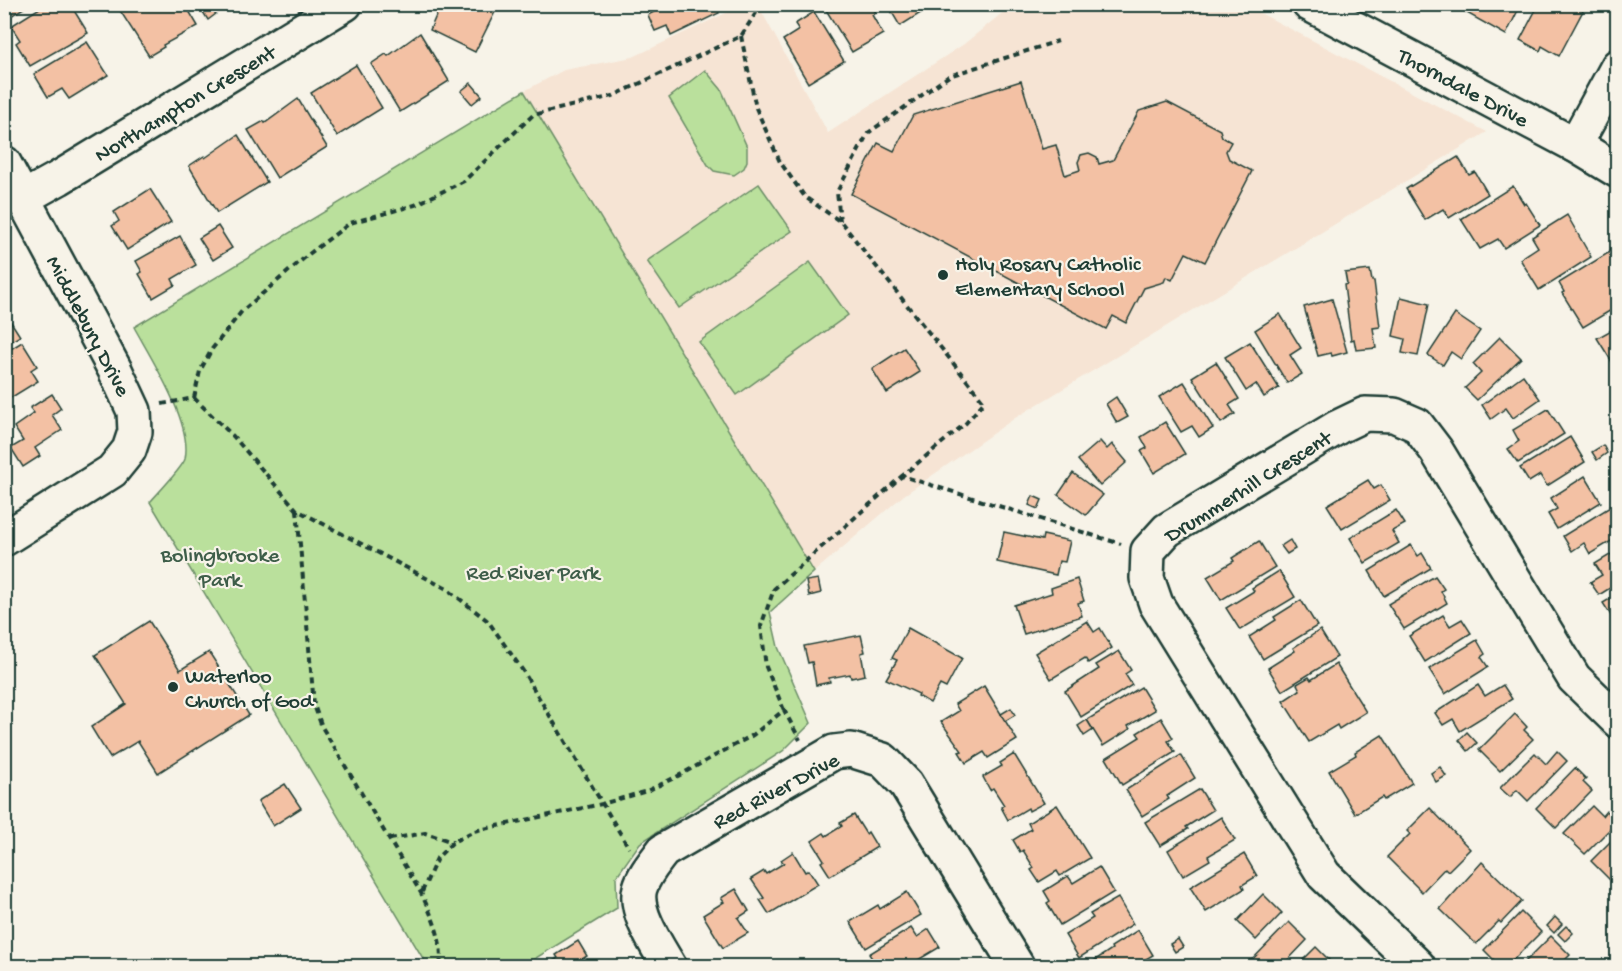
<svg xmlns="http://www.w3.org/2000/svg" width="1622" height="971" font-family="'Gochi Hand',sans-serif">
	<rect width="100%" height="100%" fill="#f7f3e8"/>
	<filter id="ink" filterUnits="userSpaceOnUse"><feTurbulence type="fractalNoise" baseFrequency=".0167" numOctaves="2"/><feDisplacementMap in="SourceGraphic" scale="12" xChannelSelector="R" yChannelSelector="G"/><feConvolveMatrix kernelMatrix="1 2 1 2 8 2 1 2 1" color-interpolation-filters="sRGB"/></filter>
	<g filter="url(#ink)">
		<polygon fill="#f6e4d4" points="1243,4 1487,132 1015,418 904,495 814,572 524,91 564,70 633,57 743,5 758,5 828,133 964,44 1012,5"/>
		<g fill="#bae09c" stroke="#6c8e68" stroke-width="1.5">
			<polygon points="705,70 721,89 747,147 747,161 744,168 734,175 714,171 708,165 669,98"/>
			<path d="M524 91 814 572 770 612 778 647 811 723 783 751 640 843 616 877 617 908 523 966H414L424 960 150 502C157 494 183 467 185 459 193 423 151 358 134 327Z"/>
			<polygon points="759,184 792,231 679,308 647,261"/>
			<polygon points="810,262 848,315 737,395 699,342"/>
		</g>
		<g fill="#f3c1a4" stroke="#1f3d34" stroke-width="1.5">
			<polygon points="4,4 30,4 11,16"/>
			<polygon points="46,4 70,4 88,33 30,66 16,43 20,40 11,26"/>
			<polygon points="126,4 185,4 198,26 163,45 164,47 149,56 119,9"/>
			<polygon points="198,4 229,4 208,20"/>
			<polygon points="441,4 499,4 475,52 430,30"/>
			<polygon points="669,4 715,4 719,13 671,36 667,26 655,31 648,15"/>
			<polygon points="871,4 876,13 872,15 883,34 852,52 823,5"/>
			<polygon points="887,4 935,4 900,26"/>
			<polygon points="1469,4 1521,4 1506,35 1465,12"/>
			<polygon points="1539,4 1579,4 1585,7 1559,56 1542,46 1540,51 1520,40"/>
			<polygon points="814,12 844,61 808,83 783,40 799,30 795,24"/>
			<polygon points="420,33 449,81 400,112 371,64 386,54 388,56"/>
			<polygon points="87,42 108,75 69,99 62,89 48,97 34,74"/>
			<polygon points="356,65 382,108 337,136 311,93"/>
			<polygon points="1021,81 1042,149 1056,145 1065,175 1080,170 1078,162 1081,155 1089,153 1097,157 1099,164 1113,160 1139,111 1167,102 1220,130 1222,137 1231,142 1226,151 1229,159 1252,171 1205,262 1186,253 1172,280 1166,277 1164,282 1144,288 1126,323 1113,316 1106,329 851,194 878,143 894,151 913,115"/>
			<polygon points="471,83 482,96 472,104 461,91"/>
			<polygon points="298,99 327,147 277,178 248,130 264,121 265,123"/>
			<polygon points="238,135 267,182 217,213 189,166 204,156 205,158"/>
			<polygon points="1458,157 1469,175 1475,172 1488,194 1449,218 1443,209 1425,220 1406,189"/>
			<polygon points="1513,186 1524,204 1526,203 1540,225 1504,248 1498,239 1480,249 1461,219"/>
			<polygon points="150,189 171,222 127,250 112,226 119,221 114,212"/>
			<polygon points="1567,215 1591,257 1539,290 1520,259 1538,247 1532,237"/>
			<polygon points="218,226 232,248 213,260 199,238"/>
			<polygon points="180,236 196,265 172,279 175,285 153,298 139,274 142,272 136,261"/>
			<polygon points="1613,250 1618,257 1618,306 1583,327 1562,293 1564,292 1559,283"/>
			<polygon points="1370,270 1372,281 1374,281 1380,327 1373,328 1376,348 1356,350 1354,339 1351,340 1344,285 1347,284 1345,273"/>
			<polygon points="1401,297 1429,304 1418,356 1402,353 1405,339 1393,336"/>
			<polygon points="1332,299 1347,352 1332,356 1331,353 1318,356 1304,307"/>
			<polygon points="4,311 20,336 4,346"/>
			<polygon points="1618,312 1618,369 1617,370 1597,338 1617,327 1611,317"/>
			<polygon points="1280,314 1301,348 1290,355 1302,374 1287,383 1255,330"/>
			<polygon points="1455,314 1480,331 1461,359 1451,352 1443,365 1428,355"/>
			<polygon points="1500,337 1521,358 1477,400 1465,388 1481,373 1473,364"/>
			<polygon points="22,342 37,366 31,370 38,381 4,402 4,353"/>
			<polygon points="1250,342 1279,388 1264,397 1256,384 1246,391 1225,357"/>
			<polygon points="904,348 920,372 887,393 872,369"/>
			<polygon points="1216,362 1239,399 1229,405 1235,414 1221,423 1192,377"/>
			<polygon points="1523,375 1540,399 1513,418 1506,408 1491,419 1482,405"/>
			<polygon points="1184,382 1213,428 1199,437 1192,426 1181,432 1159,397"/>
			<polygon points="52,394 61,408 52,415 62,430 35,448 40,456 23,467 11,448 23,441 14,427 34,413 30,408"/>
			<polygon points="1116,397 1128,417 1117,423 1106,404"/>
			<polygon points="1548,409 1564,434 1518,463 1508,449 1519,441 1513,430"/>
			<polygon points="1165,422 1185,454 1154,473 1141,451 1147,448 1141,437"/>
			<polygon points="1570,437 1585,462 1547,486 1540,475 1529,482 1520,468"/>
			<polygon points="1100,441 1107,449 1112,444 1127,462 1100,486 1078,460"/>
			<polygon points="1603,445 1607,453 1597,460 1592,452"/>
			<polygon points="1073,473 1103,495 1086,515 1058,495"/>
			<polygon points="1585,476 1601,502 1557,529 1548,514 1557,509 1551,498"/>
			<polygon points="1368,480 1374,489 1381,485 1390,500 1342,529 1327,505"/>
			<polygon points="1033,496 1042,500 1038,509 1029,505"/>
			<polygon points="1610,507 1618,520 1618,537 1590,554 1584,543 1572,551 1563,536"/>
			<polygon points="1396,510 1405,524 1392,531 1399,543 1365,563 1350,538"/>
			<polygon points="1004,532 1042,540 1043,535 1070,541 1065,562 1059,561 1056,575 997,562"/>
			<polygon points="1290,540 1295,549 1287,554 1281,546"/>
			<polygon points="1259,541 1275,567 1221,600 1207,577 1234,561 1232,558"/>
			<polygon points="1411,545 1418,556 1422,553 1431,568 1384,596 1369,571"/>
			<polygon points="1618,550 1618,583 1599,595 1590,582 1602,575 1595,564"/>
			<polygon points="1279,571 1295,597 1240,630 1226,608 1254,591 1252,588"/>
			<polygon points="1435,576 1444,589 1441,591 1447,603 1404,629 1388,604"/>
			<polygon points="818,579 821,593 809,596 806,581"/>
			<polygon points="1077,579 1084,601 1078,603 1082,616 1024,634 1014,605 1052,593 1051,588"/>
			<polygon points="1618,594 1618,613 1612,617 1603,603"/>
			<polygon points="1301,600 1317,626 1263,659 1249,637 1276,620 1274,617"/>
			<polygon points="1443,615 1450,626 1462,619 1471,633 1425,662 1409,636"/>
			<polygon points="149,621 180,670 209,652 249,715 158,773 138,741 110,758 91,727 126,704 95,655"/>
			<polygon points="1087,621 1094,632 1100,628 1112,648 1088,663 1085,658 1051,679 1035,653"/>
			<polygon points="908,628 962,658 946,688 940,685 930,703 918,696 919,694 886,679 897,660 892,658"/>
			<polygon points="1320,630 1337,657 1282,691 1268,668 1295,651 1293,648"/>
			<polygon points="861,635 865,652 861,653 865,675 851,678 850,674 829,678 830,682 816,685 812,662 808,663 804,646"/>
			<polygon points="1477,640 1485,654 1481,657 1488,667 1445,694 1429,669"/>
			<polygon points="1119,651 1131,670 1125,674 1132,685 1081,717 1065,691 1099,669 1096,665"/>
			<polygon points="1336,664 1366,712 1339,729 1337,725 1309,742 1283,701 1300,690 1297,684 1309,677 1311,680"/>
			<polygon points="1478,685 1485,696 1503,685 1512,699 1460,731 1453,719 1443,725 1435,713"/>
			<polygon points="984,686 1017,740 988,758 984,752 966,763 959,752 962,751 941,722 959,711 955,704"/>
			<polygon points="1141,687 1155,710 1128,726 1130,729 1103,746 1087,720"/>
			<polygon points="1011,708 1015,715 1005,721 1001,714"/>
			<polygon points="1515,714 1527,727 1524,730 1533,739 1500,771 1479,750"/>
			<polygon points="1161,718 1173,738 1168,741 1175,752 1122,785 1106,758 1140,737 1137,733"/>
			<polygon points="1087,720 1093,730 1084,736 1078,726"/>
			<polygon points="1467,732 1477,743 1468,751 1459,740"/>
			<polygon points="1382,735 1412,783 1384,800 1382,797 1355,814 1329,771 1356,755 1355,752"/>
			<polygon points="1557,751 1567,761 1528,801 1517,790 1510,797 1500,788 1535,753 1546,764"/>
			<polygon points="1014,754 1044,803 1029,811 1028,808 1008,820 1001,807 1004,805 993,788 990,790 983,777 1002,766 1000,763"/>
			<polygon points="1181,755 1195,778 1167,796 1169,799 1142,816 1126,790"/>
			<polygon points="1440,767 1446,776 1436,782 1431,773"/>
			<polygon points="1575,768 1586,779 1583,782 1592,791 1556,828 1536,808"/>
			<polygon points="285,784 301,808 273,826 258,801"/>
			<polygon points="1200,789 1213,810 1186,827 1188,829 1160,846 1145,822"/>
			<polygon points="1057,805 1090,858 1060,876 1057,871 1039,882 1031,870 1034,868 1023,850 1020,852 1013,840 1031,829 1028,823"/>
			<polygon points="1592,806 1602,816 1606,811 1617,822 1585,854 1564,834"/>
			<polygon points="1430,808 1470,849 1448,871 1445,868 1422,892 1387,857 1410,834 1407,831"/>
			<polygon points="854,815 866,834 868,832 877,847 830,876 821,862 824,860 812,841 824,833 826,836 842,826 840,823"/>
			<polygon points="1221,817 1235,840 1208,856 1210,860 1183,876 1168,850"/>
			<polygon points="1618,834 1618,876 1612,882 1591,861"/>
			<polygon points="793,852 805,872 809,870 818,884 769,914 760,900 764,898 751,879 764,871 766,874 784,863 781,860"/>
			<polygon points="1244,854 1257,876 1242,885 1244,889 1206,912 1190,887"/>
			<polygon points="1482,862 1522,901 1501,923 1499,921 1476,944 1440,909"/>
			<polygon points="1099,867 1114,892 1060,925 1047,903 1050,901 1044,891 1068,876 1073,883"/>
			<polygon points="736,889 749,911 738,918 748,933 723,948 703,915 724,902 721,898"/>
			<polygon points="907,892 921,915 866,948 850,922 878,905 880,909"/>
			<polygon points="1263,894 1282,913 1256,940 1237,921"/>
			<polygon points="1118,898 1133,924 1079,958 1065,935 1093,918 1090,914"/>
			<polygon points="1521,912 1541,932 1507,966 1500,966 1484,950"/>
			<polygon points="1555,917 1562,924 1554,933 1547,926"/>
			<polygon points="1289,922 1307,940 1286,962 1289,964 1287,966 1246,966"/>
			<polygon points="1566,926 1573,933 1565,941 1558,934"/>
			<polygon points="911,928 917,937 929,929 940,947 908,966 877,966 869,954"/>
			<polygon points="1138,930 1153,955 1134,966 1086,966 1112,949 1111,947"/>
			<polygon points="1551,936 1570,955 1559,966 1521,966"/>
			<polygon points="1178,939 1183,947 1175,952 1170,944"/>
			<polygon points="578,941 587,956 576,963 578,966 544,966 558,958 556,955"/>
			<polygon points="1316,947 1334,965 1297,966"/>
		</g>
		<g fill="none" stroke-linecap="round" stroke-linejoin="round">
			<defs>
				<g id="minor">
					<polyline points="1309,4 1575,145 1618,171"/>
					<polyline points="1575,145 1618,66"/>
					<polyline points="4,163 115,370 134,411 135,432 129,450 112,471 4,539"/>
					<polyline points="23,198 59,178 345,4"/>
					<path d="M669 966C658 947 633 911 640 888 644 874 655 862 663 851L834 752 851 750 883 760 906 784 1017 966"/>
					<polyline points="1418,966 1324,875 1156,604 1147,578 1148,551 1167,530 1338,427 1365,414 1394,415 1417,425 1436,450 1574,678 1618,721"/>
				</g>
			</defs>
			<use href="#minor" stroke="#1f3d34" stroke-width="38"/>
			<g stroke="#1f3d34" stroke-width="4" stroke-dasharray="6 4.5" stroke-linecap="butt">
				<polyline points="741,36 756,108 780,162 805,197 841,222 984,402 966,423 902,476"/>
				<polyline points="840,221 837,192 868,133 949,76 1058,41"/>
				<polyline points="194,398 200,371 212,349 242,311 309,254 350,223 415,205 464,181 533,115 613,96 741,36 756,13 759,4"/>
				<polyline points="194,398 233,436 297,510 447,589 488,621 523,671 629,848"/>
				<polyline points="162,404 194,398"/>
				<path d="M297 510 314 705 322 727 421 893C432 916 444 941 440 966"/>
				<polyline points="4,667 5,666"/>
				<polyline points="784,710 766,667 761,626 774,589 902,476 1121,544"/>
				<polyline points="390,839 425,833 453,842"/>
				<polyline points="422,892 437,858 453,842 474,831 602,804 647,791 678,776 753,735 784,710 800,740"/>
			</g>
			<use href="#minor" stroke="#f7f3e8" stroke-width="33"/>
		</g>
	</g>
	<g fill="#1f3d34" stroke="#f7f3e8" stroke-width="2">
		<circle cx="943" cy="275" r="6"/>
		<circle cx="173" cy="687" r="6"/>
	</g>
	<g text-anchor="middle" stroke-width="4.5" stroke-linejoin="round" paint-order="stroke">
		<g font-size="22" fill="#1f3d34" stroke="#f7f3e8">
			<text transform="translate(1464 86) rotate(28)" y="8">Thorndale Drive</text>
			<text transform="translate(184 102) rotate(-31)" y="8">Northampton Crescent</text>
			<text transform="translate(90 325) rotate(62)" y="8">Middlebury Drive</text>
			<text transform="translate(1247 485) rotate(-32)" y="8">Drummerhill Crescent</text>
			<text transform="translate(775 789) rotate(-28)" y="8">Red River Drive</text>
		</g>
		<g font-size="22" fill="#1f3d34" stroke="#f7f3e8" text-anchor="start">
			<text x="955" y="270">Holy Rosary Catholic<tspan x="955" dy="25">Elementary School</tspan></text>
			<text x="185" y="682">Waterloo<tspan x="185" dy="25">Church of God</tspan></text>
		</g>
		<g font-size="22" fill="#3e5e49" stroke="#f7f3e8">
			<text x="220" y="561">Bolingbrooke<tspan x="220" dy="25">Park</tspan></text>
			<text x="533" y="579">Red River Park</text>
		</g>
	</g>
	<rect width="1622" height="971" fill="none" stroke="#f7f3e8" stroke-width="24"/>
	<rect x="12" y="12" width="1598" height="947" fill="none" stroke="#1f3d34" stroke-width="2" filter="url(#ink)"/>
</svg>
